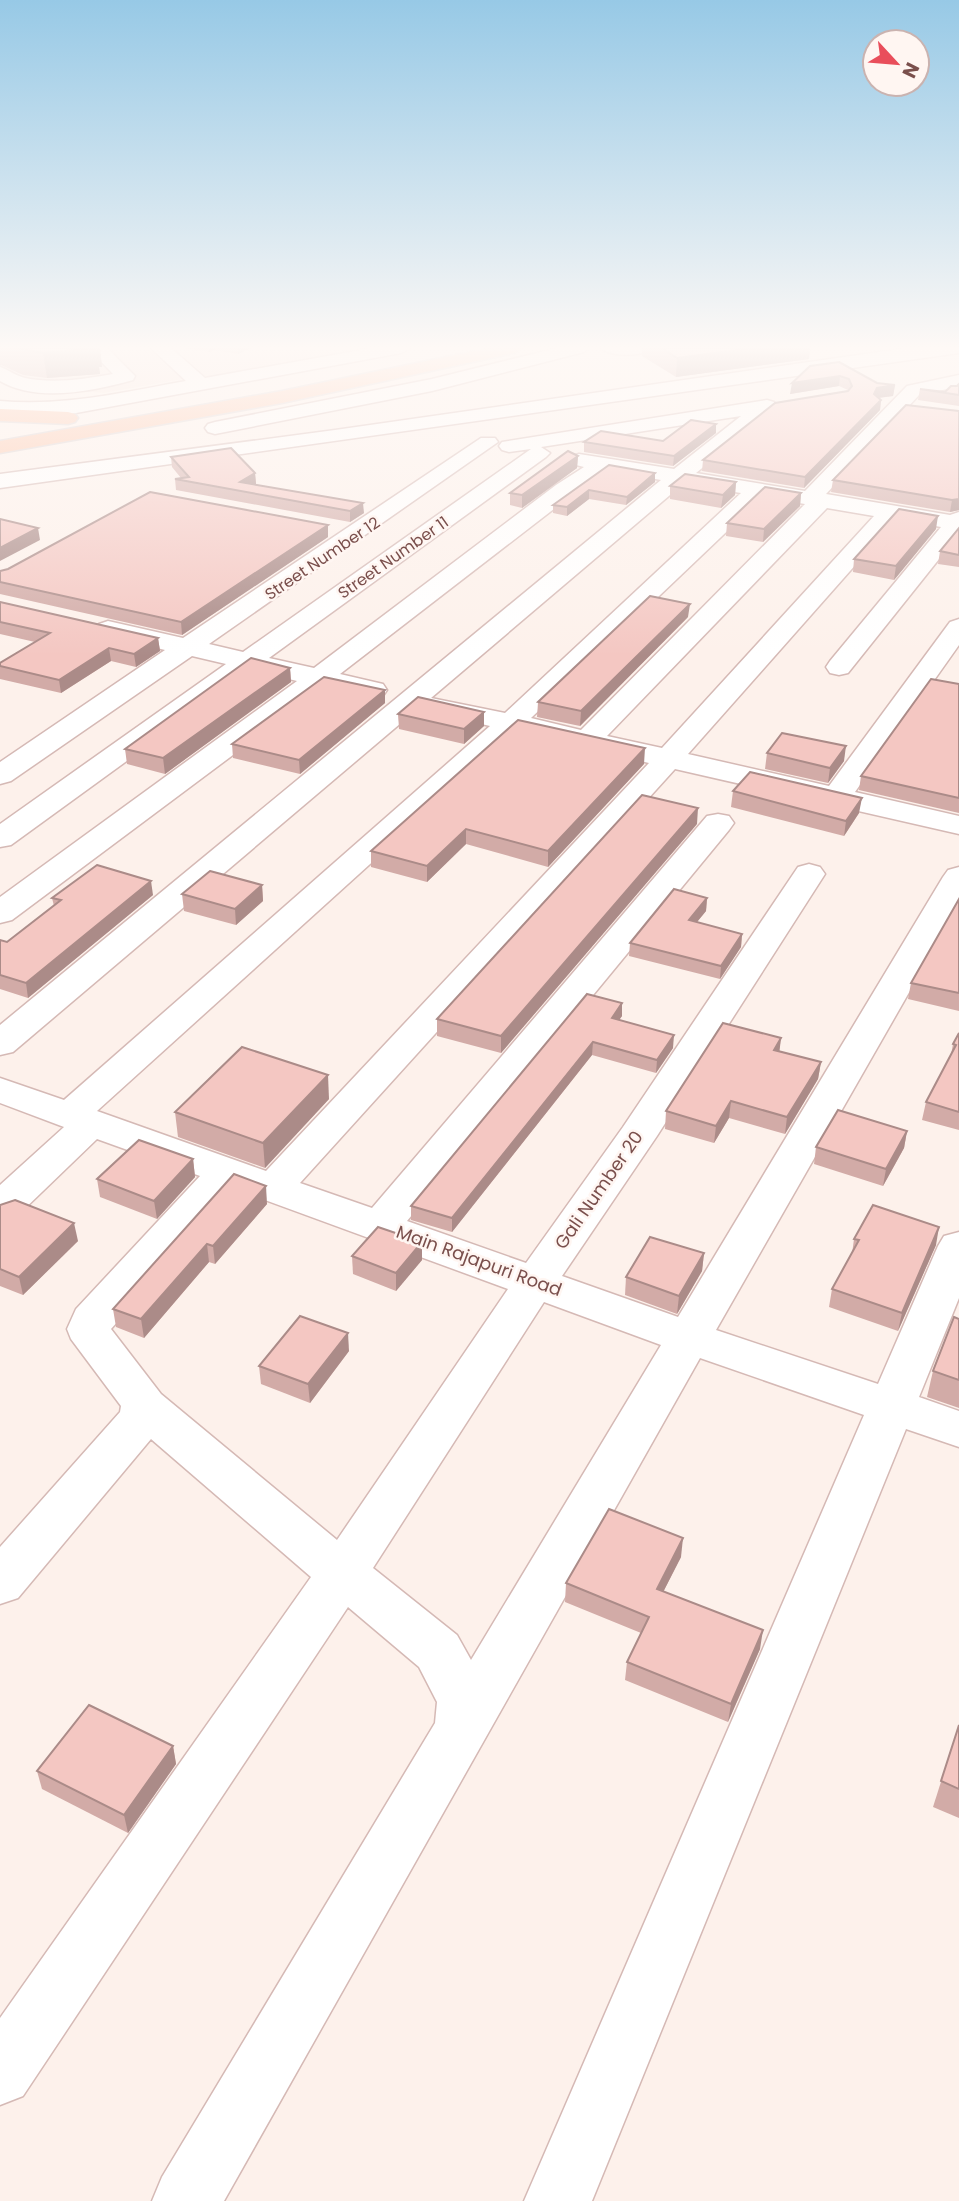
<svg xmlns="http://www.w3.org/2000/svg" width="959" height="2201" font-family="Poppins,sans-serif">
	<rect width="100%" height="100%" fill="#fdf1eb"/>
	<polygon fill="#f7e3dc" points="0,348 368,348 271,369 183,379 103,393 0,381"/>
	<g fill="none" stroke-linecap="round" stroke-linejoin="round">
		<defs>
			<g id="minor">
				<path d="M88 348H107L135 376 133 380C94 391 37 403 0 381V367C9 370 16 376 25 378 53 384 85 379 113 374Z"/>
				<path d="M151 348H171L205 378 372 348H410L401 353 76 413 33 416 0 413V401C63 407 124 392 186 381Z"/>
				<polygon points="557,348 587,348 584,352 432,391 215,434 208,432 205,428 208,424 215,422 432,379"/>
				<path d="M601 348H652C643 357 610 357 601 348Z"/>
				<polygon points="907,348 959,348 959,353 0,488 0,474 335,430"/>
				<path d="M959 375V387L920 394 826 494 950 515 959 512V534L848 673 839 675 830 673 826 667 830 661 941 527 896 519 688 754 829 786 950 622 959 619V645L855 792 959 816V834L675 769 300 1183 372 1208 707 816 718 814 729 816 734 823 729 830 407 1221 526 1263 623 1127 798 867 809 864 820 867 825 874 657 1136 562 1276 678 1317 943 877 948 870 959 867V905L716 1330 878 1384 938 1246 944 1236 959 1232V1298L919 1397 959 1411V1447L906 1429 592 2201H524L864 1415 700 1358 224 2201H152L162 2177 435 1723 437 1702 419 1667 348 1607 23 2096 0 2105V2018L311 1577 151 1439 18 1598 0 1604V1547L120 1412 121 1406 71 1339 67 1329 76 1309 200 1176 97 1139 15 1218 0 1222V1185L64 1127 0 1103V1078L64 1100 490 726 425 711 421 706 13 1052 0 1055V1025L661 480 608 471 572 495 340 674 383 684 387 690 383 696 373 698 324 687 12 920 0 923V897L297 681 252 670 11 845 0 847V824L226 664 192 656 11 781 0 784V762L165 650 99 634 95 629 99 624 108 621 183 638 481 438H495L498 442 209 644 243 652 531 449 509 452 502 450 499 446 502 442 767 400 774 402 777 406 774 410 696 473 805 491 907 386ZM741 416 674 469 579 454 572 456 568 460 572 464 584 467 556 485 314 668 269 658 546 457 550 453 541 447ZM683 484 741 493 505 713 431 698ZM763 497 805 504 581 730 531 718ZM827 508 874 516 662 748 607 736ZM516 732 649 763 266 1171 97 1111ZM235 1189 508 1289 337 1540 161 1394 111 1329ZM544 1302 661 1345 471 1660 457 1635 373 1568Z"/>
			</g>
			<g id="major">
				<polygon points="489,348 523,348 514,353 282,403 0,453 0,441 282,391"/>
				<polygon points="0,409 68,412 75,414 78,418 75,422 68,424 0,421"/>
			</g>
		</defs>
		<use href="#minor" stroke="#d5b9b5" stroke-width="3"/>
		<use href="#major" stroke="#dacecd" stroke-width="3"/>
		<use href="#minor" fill="#fff" fill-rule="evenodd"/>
		<use href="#major" fill="#fcc0a3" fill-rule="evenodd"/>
	</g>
	<g fill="#d2aba7">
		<polygon points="0,348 100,348 102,367 99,367 100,374 47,378 23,375 1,365 0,366"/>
		<polygon points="183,348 251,348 238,354 215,350 209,352"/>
		<polygon points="642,348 810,348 809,359 676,377 642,356"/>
		<polygon points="810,366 877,383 895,385 893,396 879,398 881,400 880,410 804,488 702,471 703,460 848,390 839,386 790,394"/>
		<polygon points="959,384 959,406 918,400 920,389 945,392"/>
		<polygon points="959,411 959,510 950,512 831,492 833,480"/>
		<polygon points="716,433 673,466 584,452 584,442 663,441"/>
		<polygon points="578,456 577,468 522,508 510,505 510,493"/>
		<polygon points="171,457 255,473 256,484 255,484 364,513 350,522 176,490 175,479 181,478 172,467"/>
		<polygon points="609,465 655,482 626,505 589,499 567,516 553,513 553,505"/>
		<polygon points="736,482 735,495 721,508 670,499 670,486"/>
		<polygon points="801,493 800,506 763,542 726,536 727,523"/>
		<polygon points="959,528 959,567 938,564 940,551"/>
		<polygon points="936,529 894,580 853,572 854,559"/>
		<polygon points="328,537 182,635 0,594 0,571"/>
		<polygon points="0,602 158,638 160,651 136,667 111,661 61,693 0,679 0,663 35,642 0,634"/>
		<polygon points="688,617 580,726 537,717 538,702"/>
		<polygon points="290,668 291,682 165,774 127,764 125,749"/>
		<polygon points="959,684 959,813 859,790 861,776"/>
		<polygon points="385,690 385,703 300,774 233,758 232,744"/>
		<polygon points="484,712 484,726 464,744 399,729 398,714"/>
		<polygon points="767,753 844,761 828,783 765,769"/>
		<polygon points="644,764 548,867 466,844 427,882 371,867 371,851"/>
		<polygon points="733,791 859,813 844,836 731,807"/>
		<polygon points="697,824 501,1053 437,1036 437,1019"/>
		<polygon points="262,885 263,901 236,925 184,911 182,894"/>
		<polygon points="153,895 28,998 0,989 0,940 7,942 54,906 52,898"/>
		<polygon points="707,898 706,911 697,922 742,934 741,947 720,979 629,956 630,943"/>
		<polygon points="959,899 959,1011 908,999 911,983"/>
		<polygon points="622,1003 622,1016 619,1020 673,1048 656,1073 592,1055 452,1232 411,1220 411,1206"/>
		<polygon points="959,1033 959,1130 922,1120 926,1102 951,1055 953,1044"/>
		<polygon points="781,1038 779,1051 821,1062 818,1079 785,1134 729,1118 714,1143 665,1129 666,1111"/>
		<polygon points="329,1099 265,1168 178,1137 175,1112"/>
		<polygon points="907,1131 904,1148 883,1186 814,1164 816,1147"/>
		<polygon points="193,1159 195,1177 157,1219 100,1197 97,1179"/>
		<polygon points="234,1174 267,1204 215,1264 209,1262 144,1338 116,1327 113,1309"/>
		<polygon points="0,1205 78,1241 23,1295 0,1286"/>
		<polygon points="854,1239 936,1245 898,1331 829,1307 832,1289 852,1254"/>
		<polygon points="422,1242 422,1260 396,1291 353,1274 352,1256"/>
		<polygon points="704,1253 702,1271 677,1314 625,1295 626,1277"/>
		<polygon points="959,1319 959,1408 927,1397 933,1371"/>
		<polygon points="349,1351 310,1403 261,1384 259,1366"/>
		<polygon points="681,1557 663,1592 760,1649 728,1722 625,1680 627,1662 641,1633 565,1602 566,1583"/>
		<polygon points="959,1725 959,1818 933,1807"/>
		<polygon points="173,1746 176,1764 128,1833 42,1789 37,1771"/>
	</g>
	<g fill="#ab8b88">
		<polygon points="90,348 100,348 102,367 99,367 100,374 47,378 43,353"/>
		<polygon points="209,348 215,348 215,350 209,352"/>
		<polygon points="238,348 251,348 238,354"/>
		<polygon points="751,348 810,348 809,359 676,377 677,358"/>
		<polygon points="840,376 839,386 790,394 792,383"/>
		<polygon points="895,385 893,396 876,398 874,394 877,388"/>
		<polygon points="881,400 880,410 804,488 805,477"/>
		<polygon points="716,424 716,433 673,466 674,456"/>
		<polygon points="578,456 577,468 522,508 522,495"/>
		<polygon points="255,473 256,484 241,492 240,482"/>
		<polygon points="655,473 655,482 626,505 627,497"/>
		<polygon points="736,482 735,495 721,508 723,495"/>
		<polygon points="589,490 589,499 567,516 567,507"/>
		<polygon points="801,493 800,506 763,542 764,529"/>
		<polygon points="959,499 959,510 950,512 952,500"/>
		<polygon points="363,503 364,513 350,522 350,511"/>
		<polygon points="938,516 936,529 894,580 896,566"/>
		<polygon points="328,525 328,537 182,635 181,622"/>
		<polygon points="38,528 40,540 0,561 0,548"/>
		<polygon points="690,604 688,617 580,726 581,711"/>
		<polygon points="158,638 160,651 136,667 134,654"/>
		<polygon points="109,648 111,661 61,693 59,680"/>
		<polygon points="290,668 291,682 165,774 163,758"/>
		<polygon points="385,690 385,703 300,774 299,760"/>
		<polygon points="484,712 484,726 464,744 464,729"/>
		<polygon points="846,746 844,761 828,783 830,768"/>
		<polygon points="645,748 644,764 548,867 548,851"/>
		<polygon points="862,798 859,813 844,836 846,821"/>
		<polygon points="698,808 697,824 501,1053 501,1036"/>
		<polygon points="466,829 466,844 427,882 427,866"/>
		<polygon points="151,881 153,895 28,998 26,983"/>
		<polygon points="262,885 263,901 236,925 235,909"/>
		<polygon points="707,898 706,911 688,933 689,920"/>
		<polygon points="742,934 741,947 720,979 721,966"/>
		<polygon points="622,1003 622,1016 611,1031 612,1018"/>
		<polygon points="674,1035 673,1048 656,1073 657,1060"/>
		<polygon points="781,1038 779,1055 774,1050"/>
		<polygon points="593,1042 592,1055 452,1232 452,1218"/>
		<polygon points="821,1062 818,1079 785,1134 787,1117"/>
		<polygon points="328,1075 329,1099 265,1168 263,1143"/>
		<polygon points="731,1101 729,1118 714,1143 716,1126"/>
		<polygon points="907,1131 904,1148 883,1186 886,1169"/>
		<polygon points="193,1159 195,1177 157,1219 154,1201"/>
		<polygon points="266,1186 267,1204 215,1264 213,1246"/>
		<polygon points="74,1223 78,1241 23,1295 19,1277"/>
		<polygon points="939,1227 936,1245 898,1331 902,1313"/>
		<polygon points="422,1242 422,1260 396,1291 396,1273"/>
		<polygon points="207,1244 209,1262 144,1338 141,1319"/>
		<polygon points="704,1253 702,1271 677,1314 679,1296"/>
		<polygon points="348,1333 349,1351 310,1403 308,1384"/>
		<polygon points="683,1538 681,1557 655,1608 657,1589"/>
		<polygon points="763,1630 760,1649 728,1722 731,1704"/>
		<polygon points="173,1746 176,1764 128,1833 124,1815"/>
	</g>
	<g fill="#f4c7c2" stroke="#ab8b88" stroke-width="2">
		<polygon points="16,348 97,348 43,353"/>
		<polygon points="662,348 751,348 677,358"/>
		<polygon points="839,362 877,383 895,385 877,388 874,394 881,400 805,477 703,460 775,403 848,391 852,386 849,379 840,376 792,383 810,366"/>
		<polygon points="959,384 959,395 920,389 945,392 951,386 957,386"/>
		<polygon points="906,405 959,411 959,499 952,500 833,480"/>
		<polygon points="691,420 716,424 674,456 584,442 601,431 663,441"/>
		<polygon points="231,448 255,473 240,482 363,503 350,511 175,479 189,477 171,457"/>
		<polygon points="568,451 578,456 522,495 510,493"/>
		<polygon points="609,465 655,473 627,497 589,490 567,507 553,505"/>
		<polygon points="685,474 736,482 723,495 670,486"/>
		<polygon points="765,487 801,493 764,529 727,523"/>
		<polygon points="150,492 328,525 181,622 0,582 0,571 8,569"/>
		<polygon points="899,509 938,516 896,566 854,559"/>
		<polygon points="0,519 38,528 0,548"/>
		<polygon points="959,528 959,555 940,551"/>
		<polygon points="650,596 690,604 581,711 538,702"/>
		<polygon points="0,602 158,638 134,654 109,648 59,680 0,666 0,663 50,633 0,622"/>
		<polygon points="251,658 290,668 163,758 125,749"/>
		<polygon points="324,677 385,690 299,760 232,744"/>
		<polygon points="931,679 959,684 959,798 861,776"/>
		<polygon points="418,697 484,712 464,729 398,714"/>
		<polygon points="518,720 645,748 548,851 466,829 427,866 371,851"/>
		<polygon points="782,733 846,746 830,768 767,753"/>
		<polygon points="750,772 862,798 846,821 733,791"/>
		<polygon points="642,795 698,808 501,1036 437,1019"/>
		<polygon points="97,865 151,881 26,983 0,975 0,940 7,942 61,900 52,898"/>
		<polygon points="210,871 262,885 235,909 182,894"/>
		<polygon points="674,889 707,898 689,920 742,934 721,966 630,943"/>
		<polygon points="959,899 959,993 911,983"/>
		<polygon points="587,994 622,1003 612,1018 674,1035 657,1060 593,1042 452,1218 411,1206"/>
		<polygon points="723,1023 781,1038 774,1050 821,1062 787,1117 731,1101 716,1126 666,1111"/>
		<polygon points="959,1033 959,1112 926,1102 956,1045 953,1044"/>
		<polygon points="242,1047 328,1075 263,1143 175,1112"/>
		<polygon points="838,1110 907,1131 886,1169 816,1147"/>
		<polygon points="139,1140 193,1159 154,1201 97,1179"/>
		<polygon points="234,1174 266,1186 213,1246 207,1244 141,1319 113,1309"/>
		<polygon points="15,1200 74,1223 19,1277 0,1269 0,1205"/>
		<polygon points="873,1205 939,1227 902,1313 832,1289 859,1240 854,1239"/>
		<polygon points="378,1227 422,1242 396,1273 352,1256"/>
		<polygon points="650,1237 704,1253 679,1296 626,1277"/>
		<polygon points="300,1316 348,1333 308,1384 259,1366"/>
		<polygon points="954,1317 959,1319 959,1380 933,1371"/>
		<polygon points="609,1509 683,1538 657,1589 763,1630 731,1704 627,1662 649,1617 566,1583"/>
		<polygon points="89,1705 173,1746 124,1815 37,1771"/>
		<polygon points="959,1725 959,1789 941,1781"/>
	</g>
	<linearGradient id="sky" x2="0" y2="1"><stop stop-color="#97c9e6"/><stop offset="0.53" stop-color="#fef9f6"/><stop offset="1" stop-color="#fef9f6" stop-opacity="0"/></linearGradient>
	<rect width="959" height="656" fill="url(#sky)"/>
	<g text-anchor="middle" stroke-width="5" stroke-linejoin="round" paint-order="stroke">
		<g font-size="16" fill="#7a4f4c" stroke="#fff6f2">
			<text transform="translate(393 557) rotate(-35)" y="6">Street Number 11</text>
			<text transform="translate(322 558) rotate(-34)" y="6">Street Number 12</text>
		</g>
		<g font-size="18" fill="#7a4f4c" stroke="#fff6f2">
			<text transform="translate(599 1190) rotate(-55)" y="6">Gali Number 20</text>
			<text transform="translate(479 1261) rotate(20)" y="6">Main Rajapuri Road</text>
		</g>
	</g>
	<g transform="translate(896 63) rotate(116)"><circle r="33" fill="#fff6f2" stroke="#cab3b0" stroke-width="2"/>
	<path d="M0-5L12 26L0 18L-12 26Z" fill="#e94e5b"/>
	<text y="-10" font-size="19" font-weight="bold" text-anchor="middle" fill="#7a4f4c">N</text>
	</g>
</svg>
